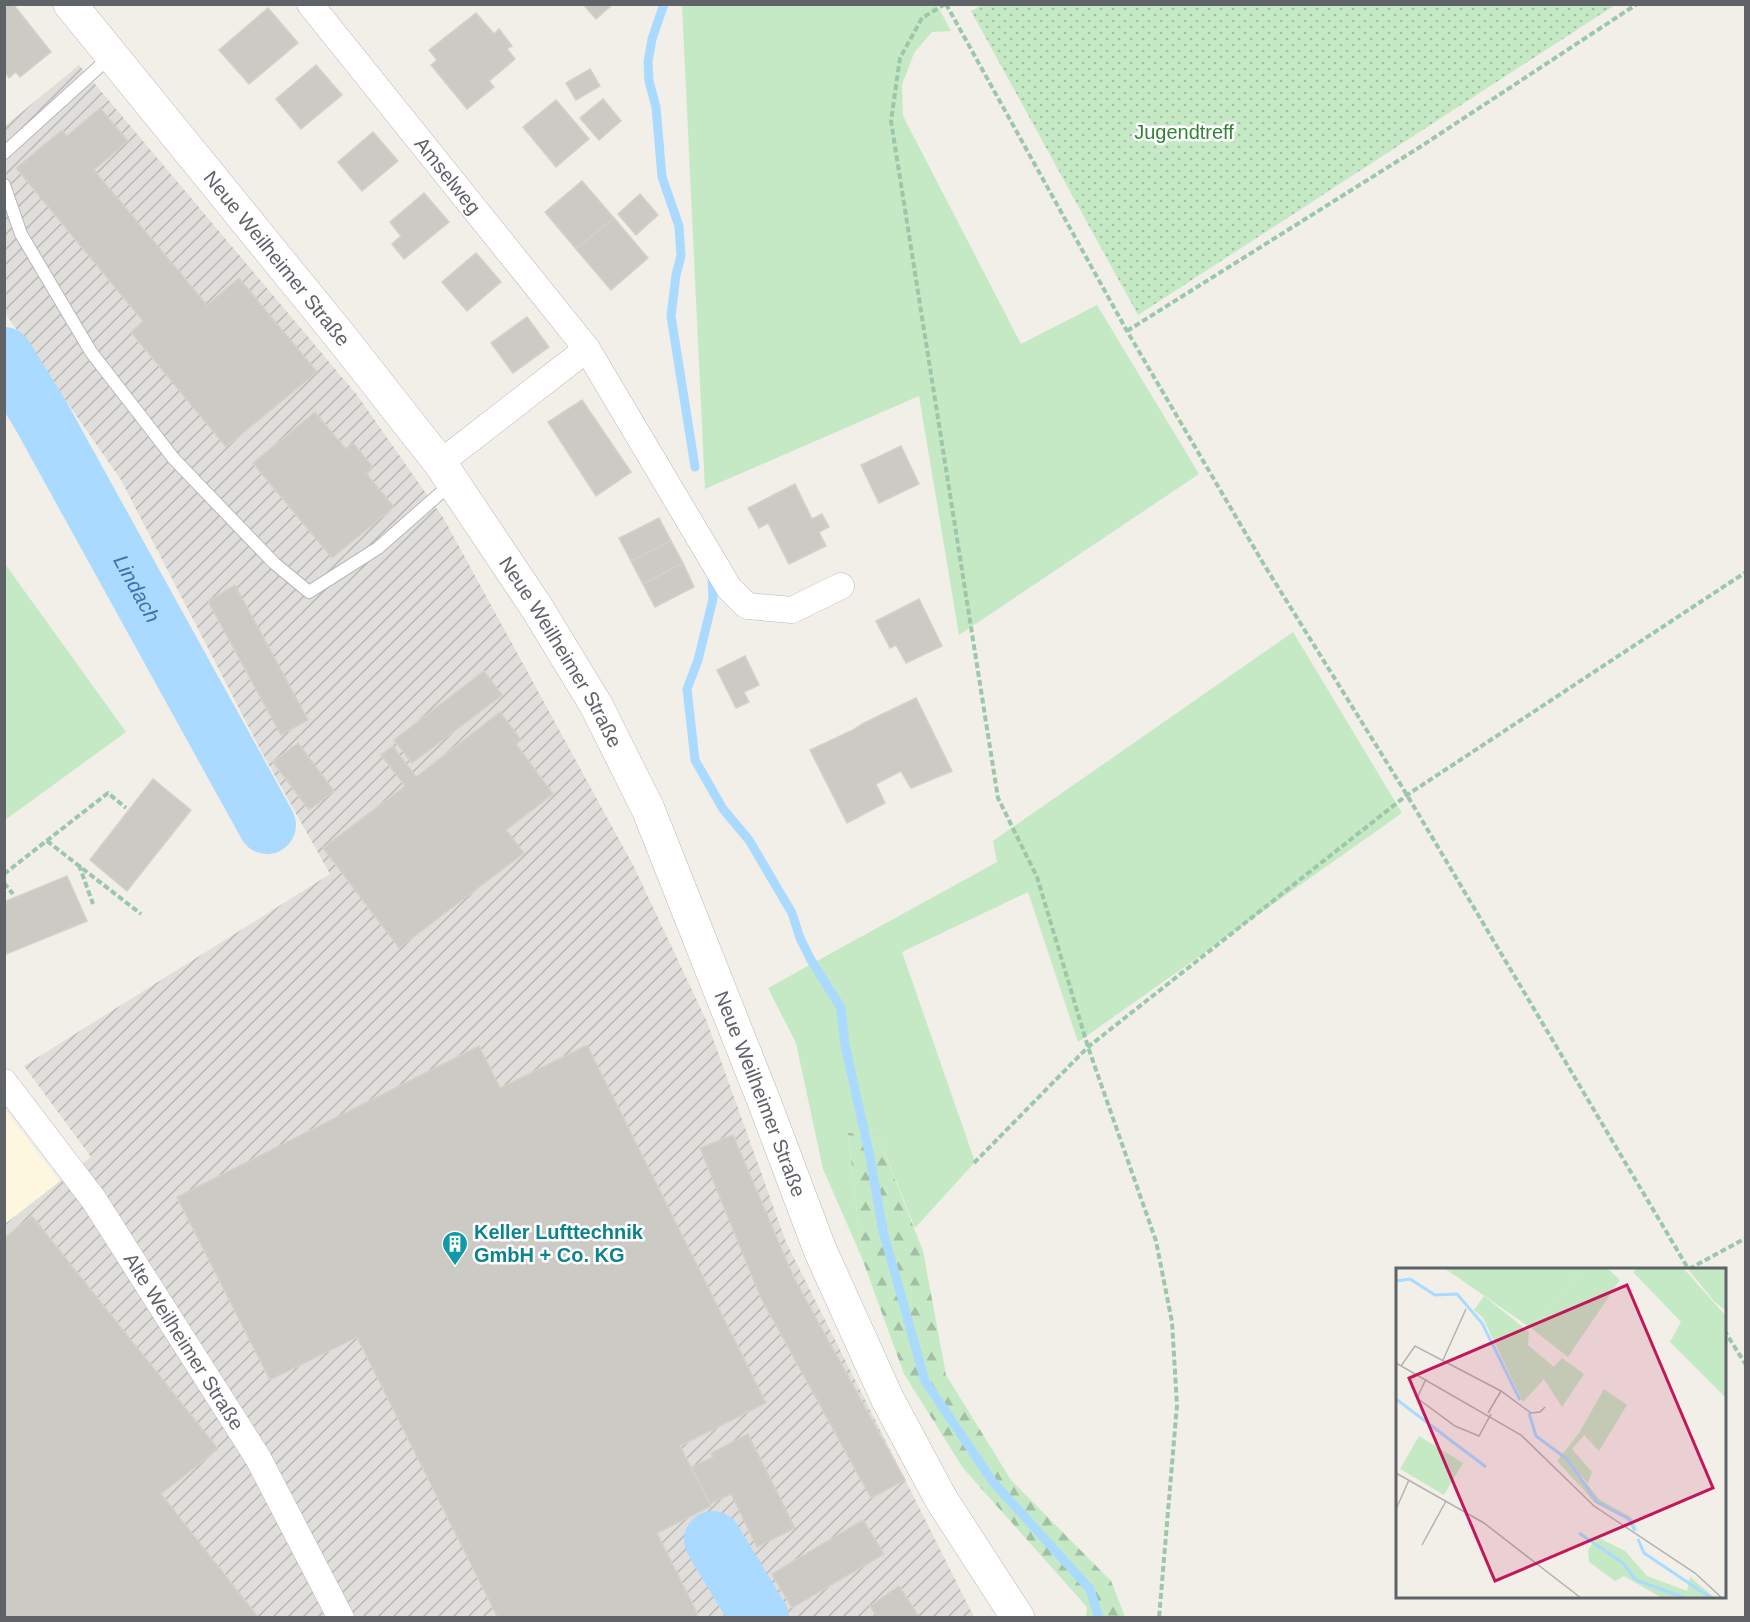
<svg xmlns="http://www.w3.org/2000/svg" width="1750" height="1622" font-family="Arial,sans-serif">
	<defs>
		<pattern id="industrial-furrows" width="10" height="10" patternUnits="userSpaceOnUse" patternTransform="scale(1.5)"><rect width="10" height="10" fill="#e0deda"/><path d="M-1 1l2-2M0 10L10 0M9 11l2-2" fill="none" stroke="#b9b8b5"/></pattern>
		<pattern id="forest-firs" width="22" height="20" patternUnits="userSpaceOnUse" patternTransform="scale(1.5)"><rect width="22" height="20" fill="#c5e8c5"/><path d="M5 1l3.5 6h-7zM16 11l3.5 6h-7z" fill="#a3c0a4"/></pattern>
		<pattern id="park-dots" width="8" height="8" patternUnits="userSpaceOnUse" patternTransform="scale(1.5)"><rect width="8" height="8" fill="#c5e8c5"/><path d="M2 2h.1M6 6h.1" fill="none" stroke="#a3c0a4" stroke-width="1.8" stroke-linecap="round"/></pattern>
	</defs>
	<rect width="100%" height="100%" fill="#f1efe8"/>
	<polygon fill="#fef7e0" points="5,1110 60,1182 5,1224"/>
	<polygon fill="url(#industrial-furrows)" points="79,65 357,395 444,519 634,867 707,1022 786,1242 974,1617 5,1618 5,1224 91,1157 24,1066 330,874 261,751 121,480 5,313 5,126"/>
	<g fill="#c5e8c5">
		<polygon points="682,5 937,5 951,31 932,32 914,53 902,85 903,116 1021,344 1097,305 1199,474 959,635 919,396 705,489"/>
		<polygon points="5,564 126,732 5,820 4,820"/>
		<polygon points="1293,632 1402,813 1078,1042 1028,892 902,952 975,1162 915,1228 877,1133 848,1134 862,1258 823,1169 796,1043 768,988 997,862 993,841"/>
	</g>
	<polygon fill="url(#forest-firs)" points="848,1133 877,1133 923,1251 946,1375 1011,1480 1111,1581 1125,1617 1086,1617 1087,1607 963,1468 904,1374 862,1258"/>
	<polygon fill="url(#park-dots)" points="984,4 1615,4 1615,5 1138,315 971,11"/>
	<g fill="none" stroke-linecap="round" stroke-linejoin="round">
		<g stroke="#aadaff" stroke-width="9">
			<polyline points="664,4 652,39 648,62 649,81 656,107 662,177 679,226 681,256 676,275 671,316 695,467"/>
			<polyline points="712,577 713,599 698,660 687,689 695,760 723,809 749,840 792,913 800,938 811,960 841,1008 845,1045 870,1157 883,1231 925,1381 993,1482 1090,1589 1099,1618"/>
		</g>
		<g stroke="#aadaff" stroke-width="58">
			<path id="s1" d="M4 356 40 414 267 825"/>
			<polyline points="713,1540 760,1618"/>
		</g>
	</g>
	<g fill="#cccac5" stroke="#d6d1c6" stroke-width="1.5">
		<polygon points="4,4 13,4 51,52 20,77 16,72 9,78 4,71"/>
		<polygon points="583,4 613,4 596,19"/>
		<polygon points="268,8 298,43 249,84 219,50"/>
		<polygon points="476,13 494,34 499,29 512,46 507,49 515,59 489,81 494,87 467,109 431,65 437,60 429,50"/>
		<polygon points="316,65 342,95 301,129 276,99"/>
		<polygon points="590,69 600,86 576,100 566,83"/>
		<polygon points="603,99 621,121 599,140 580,118"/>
		<polygon points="556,100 589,139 556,167 523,127"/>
		<polygon points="100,108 128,141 94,170 207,305 239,278 317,372 226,447 131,332 143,321 16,168 62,130 67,136"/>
		<polygon points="373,132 398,161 362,191 338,162"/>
		<polygon points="582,181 614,218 576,249 545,212"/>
		<polygon points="424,193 449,222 404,259 392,244 401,236 390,222"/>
		<polygon points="640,194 658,215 636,235 618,214"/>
		<polygon points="614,218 648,258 611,290 576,249"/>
		<polygon points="476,253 501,282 467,311 442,282"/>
		<polygon points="527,317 549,347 513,373 491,343"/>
		<polygon points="582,400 631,472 596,496 548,422"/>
		<polygon points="315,412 346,449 353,443 373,467 366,473 394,507 332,558 253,463"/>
		<polygon points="901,446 919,484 879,503 861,465"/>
		<polygon points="795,484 812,519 822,514 829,527 819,532 826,546 789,564 768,523 759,528 748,508"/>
		<polygon points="659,518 671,541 631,561 619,538"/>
		<polygon points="671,541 683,563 643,584 631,561"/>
		<polygon points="683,563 694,587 655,607 643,584"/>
		<polygon points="235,585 308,720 281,735 208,601"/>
		<polygon points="919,599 942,646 906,663 896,645 890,648 876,621"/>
		<polygon points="745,656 759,685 744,692 749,702 736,708 717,670"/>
		<polygon points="484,671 502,695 412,763 394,740"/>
		<polygon points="916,698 952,771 911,788 901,771 876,784 885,803 847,823 810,750 853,730 864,723"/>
		<polygon points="500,712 521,740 516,744 553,794 506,830 524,853 399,948 323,848 405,786 381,755 393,746 416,777"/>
		<polygon points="298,743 334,791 309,810 273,762"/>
		<polygon points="153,779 191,810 127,891 90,860"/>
		<polygon points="67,876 87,921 4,955 4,902"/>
		<polygon points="587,1045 766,1403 680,1446 711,1506 657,1533 698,1615 694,1618 498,1618 357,1337 270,1380 177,1197 479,1046 500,1088"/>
		<polygon points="733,1135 794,1278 905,1480 871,1498 760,1296 700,1148"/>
		<polygon points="32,1216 218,1449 161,1494 259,1618 4,1618 4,1238"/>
		<polygon points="748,1434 795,1528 757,1547 731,1494 710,1504 691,1467 713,1457 711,1453"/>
		<polygon points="863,1520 884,1554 792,1608 772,1574"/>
		<polygon points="899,1586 920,1618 878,1618 870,1606"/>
	</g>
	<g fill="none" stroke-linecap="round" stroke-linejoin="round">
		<defs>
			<g id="service">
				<polyline points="4,153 111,56"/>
				<polyline points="4,185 21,234 91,352 174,459 274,563 309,592 378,548 453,482"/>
			</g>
			<g id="minor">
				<path id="s2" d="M310 4 587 349 729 588 747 606 792 610 841 586"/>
				<polyline points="440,463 587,349"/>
				<path id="s3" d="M4 1082 94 1200 258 1458 341 1618"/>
			</g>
			<g id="secondary">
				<path id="s4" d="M70 4 340 336 440 463 537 608 596 705 648 809 765 1104 820 1250 887 1398 941 1499 1018 1618"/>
			</g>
		</defs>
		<use href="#service" stroke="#b5b8bc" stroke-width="14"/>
		<use href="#minor" stroke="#b5b8bc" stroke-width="27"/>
		<use href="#secondary" stroke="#b6babf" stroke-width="34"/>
		<g stroke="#9cc7a9" stroke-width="4" stroke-dasharray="6 3" stroke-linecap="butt">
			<polyline points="945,4 922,18 900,58 891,121 998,798 1037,877 1088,1047 1156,1241 1172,1322 1177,1405 1159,1618"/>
			<polyline points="946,4 1127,331 1263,563 1407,795 1689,1270"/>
			<polyline points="1127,331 1420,147 1637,4"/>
			<polyline points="47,841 141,914"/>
			<polyline points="79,865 93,904"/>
			<polyline points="4,874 108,793 126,808"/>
			<polyline points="4,883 13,894"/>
			<polyline points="974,1163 1088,1047 1407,795 1746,572"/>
			<polyline points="1689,1269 1746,1238"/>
			<polyline points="1724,1330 1746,1365"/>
		</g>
		<use href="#service" stroke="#fff" stroke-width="12"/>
		<use href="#minor" stroke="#fff" stroke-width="26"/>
		<use href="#secondary" stroke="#fff" stroke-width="33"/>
	</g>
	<defs>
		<symbol id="building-pin" viewBox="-11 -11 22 30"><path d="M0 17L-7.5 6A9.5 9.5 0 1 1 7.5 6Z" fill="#0f9aa8" stroke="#fff"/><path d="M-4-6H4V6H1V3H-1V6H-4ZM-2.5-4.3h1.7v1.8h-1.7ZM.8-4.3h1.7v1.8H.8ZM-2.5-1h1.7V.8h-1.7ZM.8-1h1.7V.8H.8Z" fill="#fff"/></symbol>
	</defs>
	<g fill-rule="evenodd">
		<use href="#building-pin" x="440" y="1229" width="30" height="40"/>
	</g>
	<g text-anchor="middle" stroke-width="5" stroke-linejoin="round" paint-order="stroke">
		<g font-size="20" fill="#348238" stroke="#fff">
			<text x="1184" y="139">Jugendtreff</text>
		</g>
		<g font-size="20" fill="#5f6368" stroke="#fff">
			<text dy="7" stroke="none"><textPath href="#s2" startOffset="220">Amselweg</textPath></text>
			<text dy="7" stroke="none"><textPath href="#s4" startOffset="328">Neue Weilheimer Straße</textPath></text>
			<text dy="7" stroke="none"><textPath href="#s4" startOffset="814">Neue Weilheimer Straße</textPath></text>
			<text dy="7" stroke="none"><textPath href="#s4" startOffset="1300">Neue Weilheimer Straße</textPath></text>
			<text dy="7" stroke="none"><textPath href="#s3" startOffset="316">Alte Weilheimer Straße</textPath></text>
		</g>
		<g font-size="20" font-weight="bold" fill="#0d838f" stroke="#fff" text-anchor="start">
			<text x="474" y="1239">Keller Lufttechnik<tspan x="474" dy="23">GmbH + Co. KG</tspan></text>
		</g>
		<g font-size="21" font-style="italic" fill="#4174aa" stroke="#fff">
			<text dy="7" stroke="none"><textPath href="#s1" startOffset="268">Lindach</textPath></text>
		</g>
	</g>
	<g transform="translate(1396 1268)">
		<rect width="330" height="330" fill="#f1efe8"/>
		<path d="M48 0H188L135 60ZM241 0H287L330 48V135L329 129 274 74 285 54 237 4ZM291 0H330V43L318 33ZM88 28 133 64 132 77 158 99 166 90 188 106 166 139 148 111 127 134 87 50 78 42ZM208 121 231 137 203 183 188 167 176 181 196 204 192 215 182 205 179 207 187 221 161 193 183 165ZM23 168 67 195 48 227 4 201Z" fill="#c5e8c5"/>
		<path d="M182 205 204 232 235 249 243 265 234 253 198 234 187 221 179 207ZM201 269 229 283 251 308 291 323 294 309 319 330H266L228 308 219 313 193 294 192 282Z" fill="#c5e8c5"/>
		<path d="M188 0H211L224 12 172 89 135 60Z" fill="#c5e8c5"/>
		<path fill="none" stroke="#aadaff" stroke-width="3" d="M0 13 14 11 39 27 61 26 86 55 124 132M0 131 90 199M133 145 140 168 171 191 201 234 233 251 239 263M183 265 227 295 240 312 289 330M242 271 248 285 315 330"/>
		<path fill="none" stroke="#b3b3b1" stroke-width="1.5" d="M47 92 70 41M0 95 125 167 198 238 299 305 326 330M5 98 19 78 105 123 135 145 144 144 149 139M30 111 21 130 59 158 83 168 95 146M92 145 105 123M0 205 88 255 185 330M0 241 13 212M26 277 50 233"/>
		<path fill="#c2185b" fill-opacity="0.15" stroke="#c2185b" stroke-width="3" d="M231 17 317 220 99 313 13 110Z"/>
		<rect width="330" height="330" fill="none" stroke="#5f6368" stroke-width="3"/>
	</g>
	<rect width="1750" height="1622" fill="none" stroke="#5f6368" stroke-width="12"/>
</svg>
